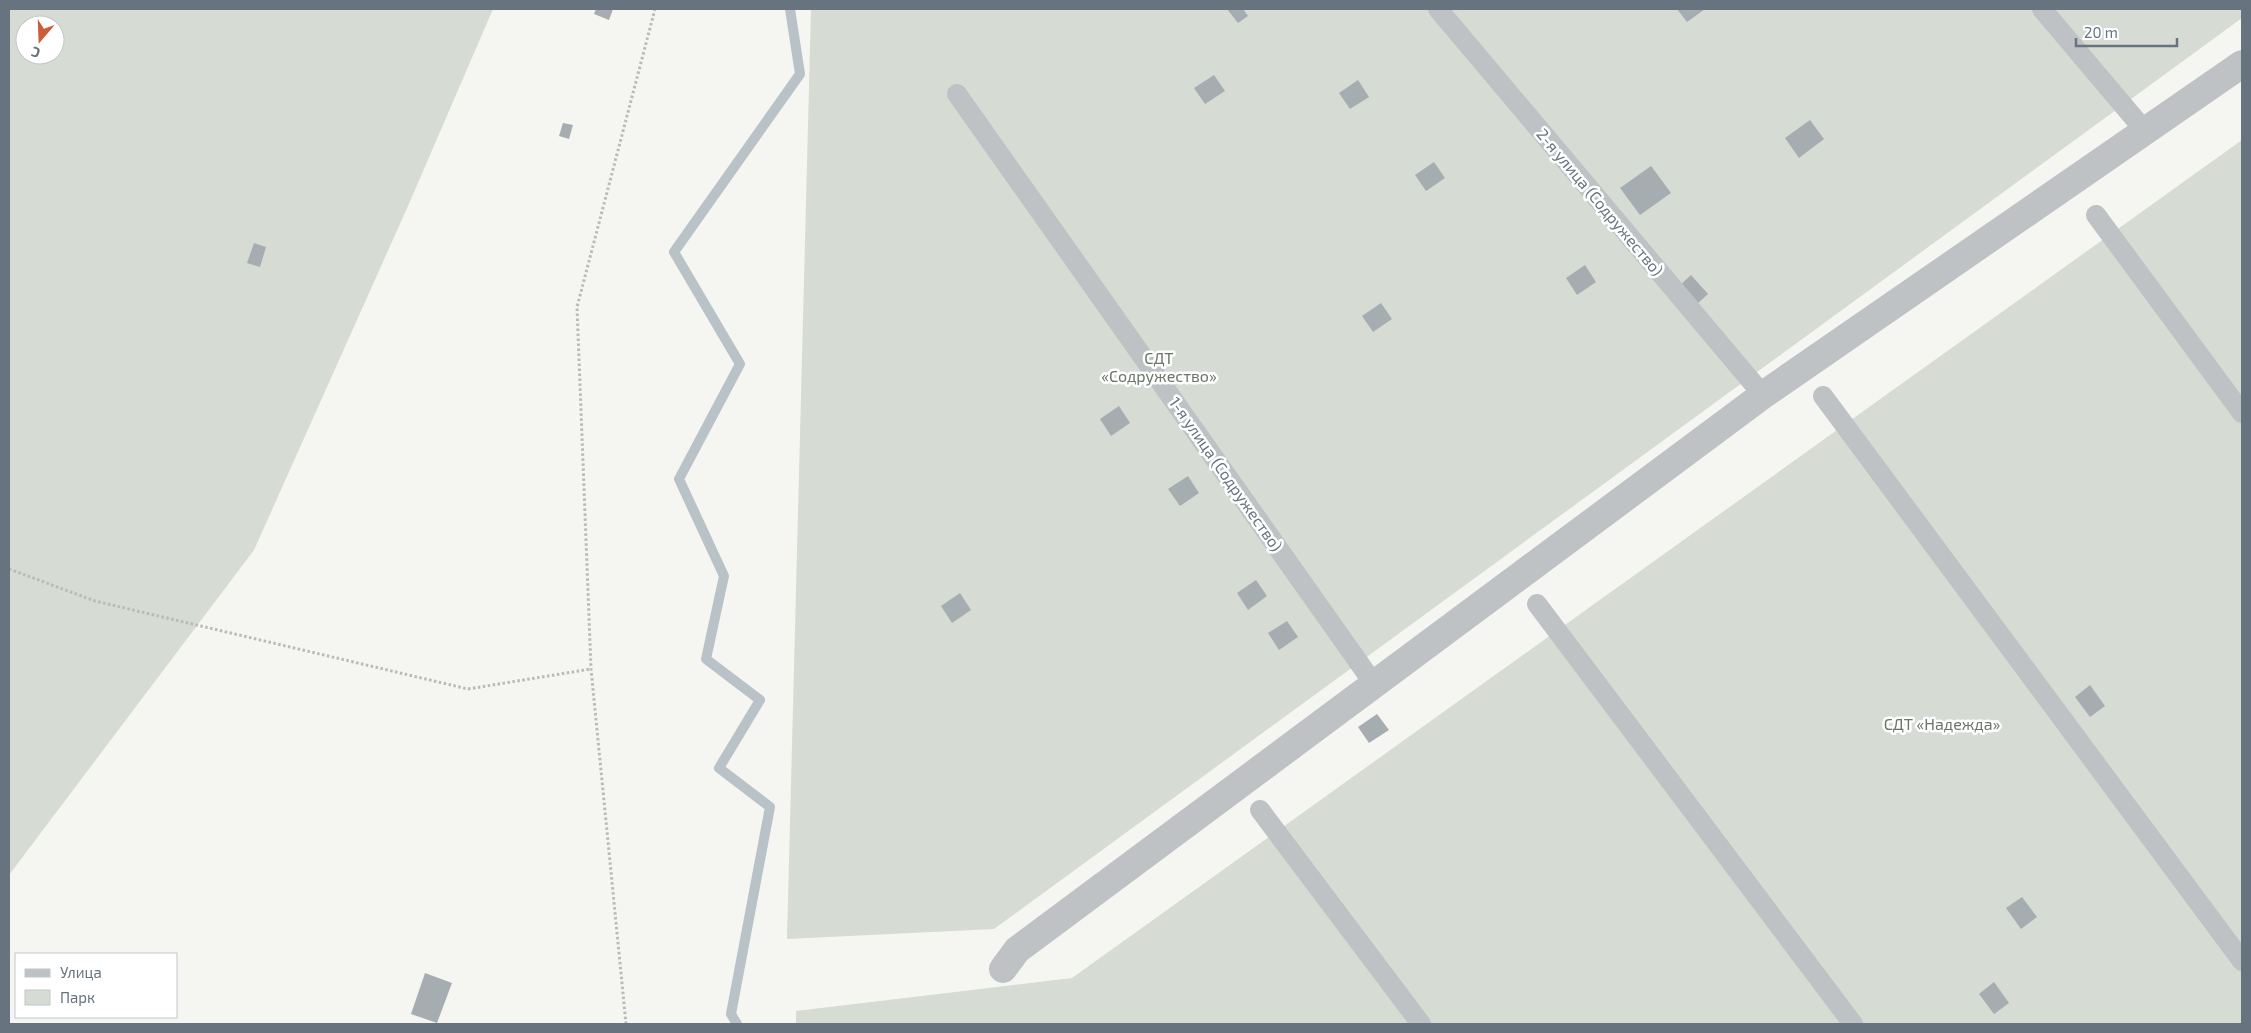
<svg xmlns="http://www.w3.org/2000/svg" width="2251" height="1033" font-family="'Exo 2',sans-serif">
	<rect width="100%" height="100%" fill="#f5f5f2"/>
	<g fill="#d6dbd3" fill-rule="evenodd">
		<path d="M9 9H493L408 206 254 550 9 875ZM25 25H55V55H25Z"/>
		<polygon points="811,9 2242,9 2242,18 994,929 787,939"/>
		<polygon points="2242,140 2242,1024 796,1024 796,1011 1072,978"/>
	</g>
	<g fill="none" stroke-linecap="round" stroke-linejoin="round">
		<polyline stroke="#b9c2c7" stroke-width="10" points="737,1024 731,1014 770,807 719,768 760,700 706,659 724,576 679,479 740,364 674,252 800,74 790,9"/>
	</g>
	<g fill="#a6adb1">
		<polygon points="596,9 613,9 609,20 594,14"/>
		<polygon points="1227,9 1243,9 1248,16 1238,23"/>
		<polygon points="1677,9 1705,9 1687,22"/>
		<polygon points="1214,75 1225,91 1205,104 1194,88"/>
		<polygon points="1358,80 1369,97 1350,109 1339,93"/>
		<polygon points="1810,120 1824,139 1799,158 1785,138"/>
		<polygon points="563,123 573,125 569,139 559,136"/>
		<polygon points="1434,162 1445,178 1426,191 1415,175"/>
		<polygon points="1651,166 1671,193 1640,215 1620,188"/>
		<polygon points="254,243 266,247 260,267 247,263"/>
		<polygon points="1585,265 1596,282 1577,295 1566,278"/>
		<polygon points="1691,275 1708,294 1696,305 1679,286"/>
		<polygon points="1381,303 1392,319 1373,332 1362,316"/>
		<polygon points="1119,406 1130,423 1111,436 1100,419"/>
		<polygon points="1188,476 1199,493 1180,506 1168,489"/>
		<polygon points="1256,580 1267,596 1248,610 1237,593"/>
		<polygon points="960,593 971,610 952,623 941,606"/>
		<polygon points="1287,621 1298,637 1279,650 1268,633"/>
		<polygon points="2090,685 2105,706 2090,717 2075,697"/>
		<polygon points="1377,714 1389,730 1369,743 1358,727"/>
		<polygon points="2022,897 2037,917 2021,929 2006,908"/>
		<polygon points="425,973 452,983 437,1023 411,1014"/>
		<polygon points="1994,982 2009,1003 1994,1014 1979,994"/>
	</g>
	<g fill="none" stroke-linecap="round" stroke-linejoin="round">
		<g stroke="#b8bbbc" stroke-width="3" stroke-dasharray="2.5 2.5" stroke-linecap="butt">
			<polyline points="9,569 95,601 468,689 591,669"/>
			<polyline points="626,1024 591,669 577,307 655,9"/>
		</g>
		<g stroke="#bec2c5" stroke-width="20">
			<polyline points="1438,9 1763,395"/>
			<polyline points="2042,9 2145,131"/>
			<polyline points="957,94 1374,684"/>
			<polyline points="2096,215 2242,413"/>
			<polyline points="1823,396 2242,961"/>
			<polyline points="1537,604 1853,1024"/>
			<polyline points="1260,810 1421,1024"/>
		</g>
		<polyline stroke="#bec2c5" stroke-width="28" points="1003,969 1017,950 1763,395 2242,64"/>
	</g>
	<g text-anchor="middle" stroke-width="5" stroke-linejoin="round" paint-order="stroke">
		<g font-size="16" fill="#67747f" stroke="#fff">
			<text transform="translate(1600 202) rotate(50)" y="6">2-я улица (Содружество)</text>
			<text transform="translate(1226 474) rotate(55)" y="6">1-я улица (Содружество)</text>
		</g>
		<g font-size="16" fill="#697765" stroke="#fff">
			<text x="1159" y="364">СДТ<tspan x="1159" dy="18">«Содружество»</tspan></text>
			<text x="1942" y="730">СДТ «Надежда»</text>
		</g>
	</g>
	<rect width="2251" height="1033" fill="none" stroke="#67747f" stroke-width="20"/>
	<rect x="15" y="953" width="162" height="65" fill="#ffffff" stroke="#c2c7cc"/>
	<rect x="25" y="969" width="25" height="8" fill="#bec2c5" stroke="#c2c7cc"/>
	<text x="60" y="978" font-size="15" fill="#67747f">Улица</text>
	<rect x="25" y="990" width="25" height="15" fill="#d6dbd3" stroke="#c2c7cc"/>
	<text x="60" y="1003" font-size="15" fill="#67747f">Парк</text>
	<g transform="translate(40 40) rotate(199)"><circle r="24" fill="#ffffff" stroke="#c2c7cc"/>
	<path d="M0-4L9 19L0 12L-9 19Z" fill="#cd5d39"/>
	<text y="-8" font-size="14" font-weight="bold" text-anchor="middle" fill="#67747f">С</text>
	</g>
	<path d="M2076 38v8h101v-8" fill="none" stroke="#67747f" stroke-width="2.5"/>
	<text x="2084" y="38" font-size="15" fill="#67747f" stroke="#ffffff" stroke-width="4" paint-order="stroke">20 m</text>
</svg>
